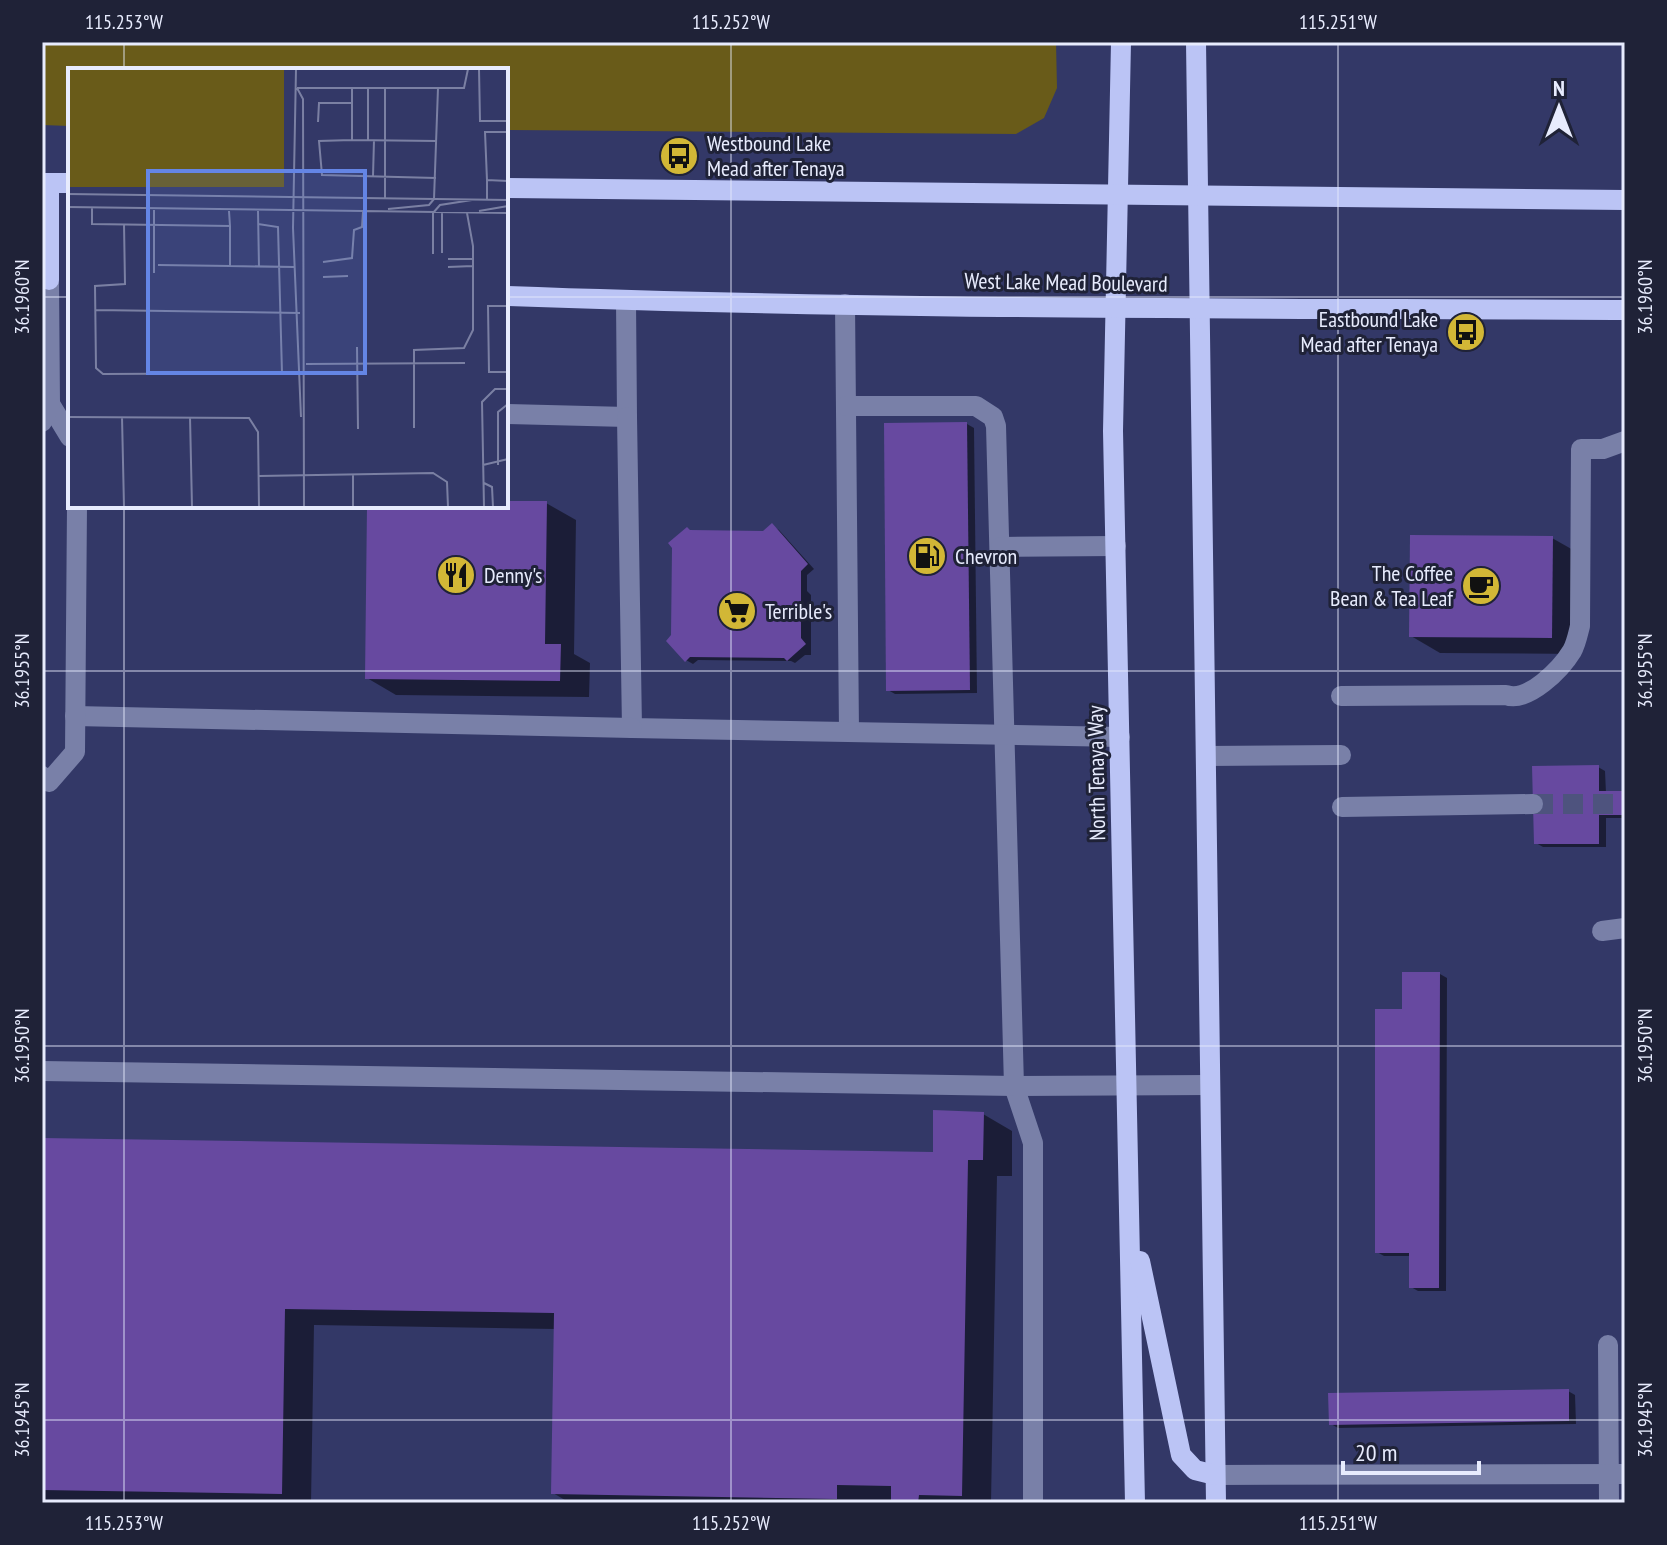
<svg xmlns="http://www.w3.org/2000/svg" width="1667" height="1545" font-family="'PT Sans Narrow',sans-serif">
	<rect width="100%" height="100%" fill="#333867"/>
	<polygon fill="#695b19" points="42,42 1056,42 1057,88 1044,118 1016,134 506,130 506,70 70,70 70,126 42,125"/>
	<g fill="#0007">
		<polygon points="967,424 974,428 977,693 895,694 888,690"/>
		<polygon points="506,503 546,503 576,520 574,654 590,663 589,697 396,695 367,678 369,506 506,506"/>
		<polygon points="772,526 779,530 814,569 807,575 807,591 811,595 811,655 805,655 795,663 791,661 698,660 693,664 686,660 673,636 691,532 764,533"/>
		<polygon points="1552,538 1582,555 1581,654 1440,653 1411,636"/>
		<polygon points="1598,767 1605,771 1606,793 1625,793 1625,818 1606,818 1606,847 1543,847 1536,843"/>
		<polygon points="1440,974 1447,978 1446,1291 1418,1291 1411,1287 1411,1256 1384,1256 1377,1252 1404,1011"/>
		<polygon points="983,1114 1012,1131 1012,1176 997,1176 991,1503 866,1501 866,1503 570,1503 553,1493 555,1329 314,1325 311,1503 42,1503 42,1139 935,1154"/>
		<polygon points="1568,1391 1575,1395 1576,1424 1338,1428 1331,1424"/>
	</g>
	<g fill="#6749a0">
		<polygon points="967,422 970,690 886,691 884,423"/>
		<polygon points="506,501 547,501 545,644 561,644 560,681 365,679 367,506 506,506"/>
		<polygon points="772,523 808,564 801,571 801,638 806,644 787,661 784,658 690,657 685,662 666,641 671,635 672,548 668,543 687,527 690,530 763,531"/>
		<polygon points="1410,535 1553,536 1552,638 1409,637"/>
		<polygon points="1599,765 1599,791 1625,791 1625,815 1599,815 1599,844 1534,844 1532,766"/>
		<polygon points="1402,972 1440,972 1439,1288 1409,1288 1409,1253 1375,1253 1375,1009 1402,1009"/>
		<polygon points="933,1110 984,1112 983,1160 968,1160 962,1496 919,1495 918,1503 891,1503 891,1486 837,1485 837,1499 551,1494 554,1313 285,1309 282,1494 42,1490 42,1138 933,1152"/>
		<polygon points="1569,1389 1569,1421 1329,1425 1328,1393"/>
	</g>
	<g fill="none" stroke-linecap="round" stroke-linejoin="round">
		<polyline stroke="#4e537e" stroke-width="20" stroke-dasharray="20 10" stroke-linecap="butt" points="1533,804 1625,804"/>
		<g stroke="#7980a8" stroke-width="20">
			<polyline points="845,304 849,731"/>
			<polyline points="50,404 70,437"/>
			<polyline points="846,406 976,406 993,417 996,426 1014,1086 1033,1143 1033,1503"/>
			<polyline points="506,414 627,417 626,301"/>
			<polyline points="627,417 632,728 1120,737"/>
			<polyline points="42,422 50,404 49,280"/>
			<polyline points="1001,547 1116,546"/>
			<path d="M1341 696 1506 695C1528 703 1561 669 1572 651 1576 644 1578 634 1580 626L1581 449H1603L1625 441"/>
			<polyline points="75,716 632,728"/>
			<polyline points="1206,756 1341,755"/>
			<polyline points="42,776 49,782 75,752 77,506"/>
			<polyline points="1342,807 1533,804"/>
			<polyline points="1602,931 1625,928"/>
			<polyline points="42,1071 1014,1086 1210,1085"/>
			<polyline points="1608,1345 1609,1503"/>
			<polyline points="1215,1475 1625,1474"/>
		</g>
		<g stroke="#bbc4f5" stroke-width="20">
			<polyline points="1121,42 1113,431 1135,1503"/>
			<polyline points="1196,42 1216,1503"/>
			<polyline points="42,183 70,183"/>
			<polyline points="49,183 49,280"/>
			<polyline points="506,188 1625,200"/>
			<path d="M506 296C879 310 1252 308 1625 310"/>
			<polyline points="1140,1261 1181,1455 1195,1470 1215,1475"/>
		</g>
	</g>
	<path fill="none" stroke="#e7ebfd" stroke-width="2" stroke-opacity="0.45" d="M124 42V70M731 42V1503M1338 42V1503M42 297H70M506 297H1625M124 506V1503M42 671H1625M42 1046H1625M42 1420H1625"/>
	<defs>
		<symbol id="bus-disc" viewBox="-11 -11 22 22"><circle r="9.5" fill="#d2b736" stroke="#1f2237"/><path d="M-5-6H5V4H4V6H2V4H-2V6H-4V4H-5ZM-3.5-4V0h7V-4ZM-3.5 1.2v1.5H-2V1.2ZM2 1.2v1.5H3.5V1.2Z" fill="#111"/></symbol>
		<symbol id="fuel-disc" viewBox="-11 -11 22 22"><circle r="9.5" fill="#d2b736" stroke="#1f2237"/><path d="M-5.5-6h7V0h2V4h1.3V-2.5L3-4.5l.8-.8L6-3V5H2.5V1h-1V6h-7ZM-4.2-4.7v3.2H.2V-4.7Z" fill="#111"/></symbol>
		<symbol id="restaurant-disc" viewBox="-11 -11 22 22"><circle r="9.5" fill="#d2b736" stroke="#1f2237"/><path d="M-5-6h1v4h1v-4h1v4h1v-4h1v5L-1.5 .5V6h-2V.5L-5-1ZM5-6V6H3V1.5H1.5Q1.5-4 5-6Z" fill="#111"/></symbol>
		<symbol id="cafe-disc" viewBox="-11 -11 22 22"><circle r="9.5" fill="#d2b736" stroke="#1f2237"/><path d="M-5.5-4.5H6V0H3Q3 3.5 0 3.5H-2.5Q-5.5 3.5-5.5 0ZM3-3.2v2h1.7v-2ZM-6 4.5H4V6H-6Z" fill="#111"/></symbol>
		<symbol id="supermarket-disc" viewBox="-11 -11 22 22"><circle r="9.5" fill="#d2b736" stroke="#1f2237"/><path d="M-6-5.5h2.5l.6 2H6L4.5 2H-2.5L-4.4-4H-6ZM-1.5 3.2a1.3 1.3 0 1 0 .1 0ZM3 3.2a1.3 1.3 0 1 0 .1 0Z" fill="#111"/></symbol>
	</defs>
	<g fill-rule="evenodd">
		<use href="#bus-disc" x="657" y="134" width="44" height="44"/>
		<use href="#bus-disc" x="1444" y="310" width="44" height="44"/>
		<use href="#fuel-disc" x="905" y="534" width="44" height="44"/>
		<use href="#restaurant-disc" x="434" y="553" width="44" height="44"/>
		<use href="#cafe-disc" x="1459" y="564" width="44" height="44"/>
		<use href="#supermarket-disc" x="715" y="589" width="44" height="44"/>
	</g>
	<g text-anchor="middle" stroke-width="6" stroke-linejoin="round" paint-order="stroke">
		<g font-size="22" fill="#e7ebfd" stroke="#1f2237" text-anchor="start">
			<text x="707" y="151">Westbound Lake<tspan x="707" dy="25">Mead after Tenaya</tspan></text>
			<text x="1438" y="327" text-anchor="end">Eastbound Lake<tspan x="1438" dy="25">Mead after Tenaya</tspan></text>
			<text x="955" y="564">Chevron</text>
			<text x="1453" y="581" text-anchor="end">The Coffee<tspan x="1453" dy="25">Bean &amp; Tea Leaf</tspan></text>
			<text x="484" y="583">Denny's</text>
			<text x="765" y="619">Terrible's</text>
		</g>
		<g font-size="22" fill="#e7ebfd" stroke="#1f2237">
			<text transform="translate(1066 282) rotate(1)" y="8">West Lake Mead Boulevard</text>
			<text transform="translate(1096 773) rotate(-91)" y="8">North Tenaya Way</text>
		</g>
	</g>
	<g transform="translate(68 68)">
		<rect width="440" height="440" fill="#333867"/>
		<path d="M0 1H216V119H0Z" fill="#695b19"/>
		<path fill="none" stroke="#7b80a3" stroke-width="2" d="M228 1 225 160 233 349M411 1 412 53H440M229 20H396L400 1M229 20 235 31 236 439M284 20V72L369 73M250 54 251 35H283M284 72 251 73 254 107 368 110M300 72V20M305 108 306 72M419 112 417 64H440M0 126 440 132M317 130V20M366 131 370 20M419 131V112L440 113M0 139 440 145M24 140V156L162 158 161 143M320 141 361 137 366 131M190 143 191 199M411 143 440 138M365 145 372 137 404 132M374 145V185M56 156 57 216 27 218 28 300 35 306 228 305M190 156 210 159 214 305M162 158V198L226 199M365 186V145M380 191H405M255 194 284 190 286 162 294 159 295 144M90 197 162 198M380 199 405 198M86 205V140M86 205V156M255 209 280 208M440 238H420L421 304H440M27 242 232 245M289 279 290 361M238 296 397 295M0 349 181 350 190 364 191 439M54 349 56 439M122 349 124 439M346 360V282L396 280 405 262V178L399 145M415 397 440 391M430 397V344L440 336M285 406V439M191 408 365 405 379 414 380 439M416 415 424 419 425 439M416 439 414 334 427 321H440"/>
		<path fill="#6485e5" fill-opacity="0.15" stroke="#6485e5" stroke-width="4" d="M80 103H297V305H80Z"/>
		<rect width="440" height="440" fill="none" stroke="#e7ebfd" stroke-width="4"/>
	</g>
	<rect width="1667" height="1545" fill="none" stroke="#1f2237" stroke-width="88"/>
	<g transform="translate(1559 108)" stroke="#1f2237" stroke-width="6" paint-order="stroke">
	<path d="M0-6L14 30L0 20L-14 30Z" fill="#e7ebfd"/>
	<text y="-12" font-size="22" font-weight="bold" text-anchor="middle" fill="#e7ebfd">N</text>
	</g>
	<path d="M1343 1461v12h136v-12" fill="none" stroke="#e7ebfd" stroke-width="4"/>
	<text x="1355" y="1461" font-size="24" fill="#e7ebfd" stroke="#1f2237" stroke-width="6" paint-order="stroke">20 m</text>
	<rect x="44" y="44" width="1579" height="1457" fill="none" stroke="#e7ebfd" stroke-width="3"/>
	<g font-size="20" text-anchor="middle" fill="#e7ebfd">
		<text x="124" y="29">115.253°W</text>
		<text x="731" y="29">115.252°W</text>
		<text x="1338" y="29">115.251°W</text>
		<text transform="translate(22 297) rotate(-90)" y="7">36.1960°N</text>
		<text transform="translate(1645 297) rotate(-90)" y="7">36.1960°N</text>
		<text transform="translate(22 671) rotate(-90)" y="7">36.1955°N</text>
		<text transform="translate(1645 671) rotate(-90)" y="7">36.1955°N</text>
		<text transform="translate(22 1046) rotate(-90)" y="7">36.1950°N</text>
		<text transform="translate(1645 1046) rotate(-90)" y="7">36.1950°N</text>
		<text transform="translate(22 1420) rotate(-90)" y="7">36.1945°N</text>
		<text transform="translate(1645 1420) rotate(-90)" y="7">36.1945°N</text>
		<text x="124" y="1530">115.253°W</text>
		<text x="731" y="1530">115.252°W</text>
		<text x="1338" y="1530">115.251°W</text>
	</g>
</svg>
